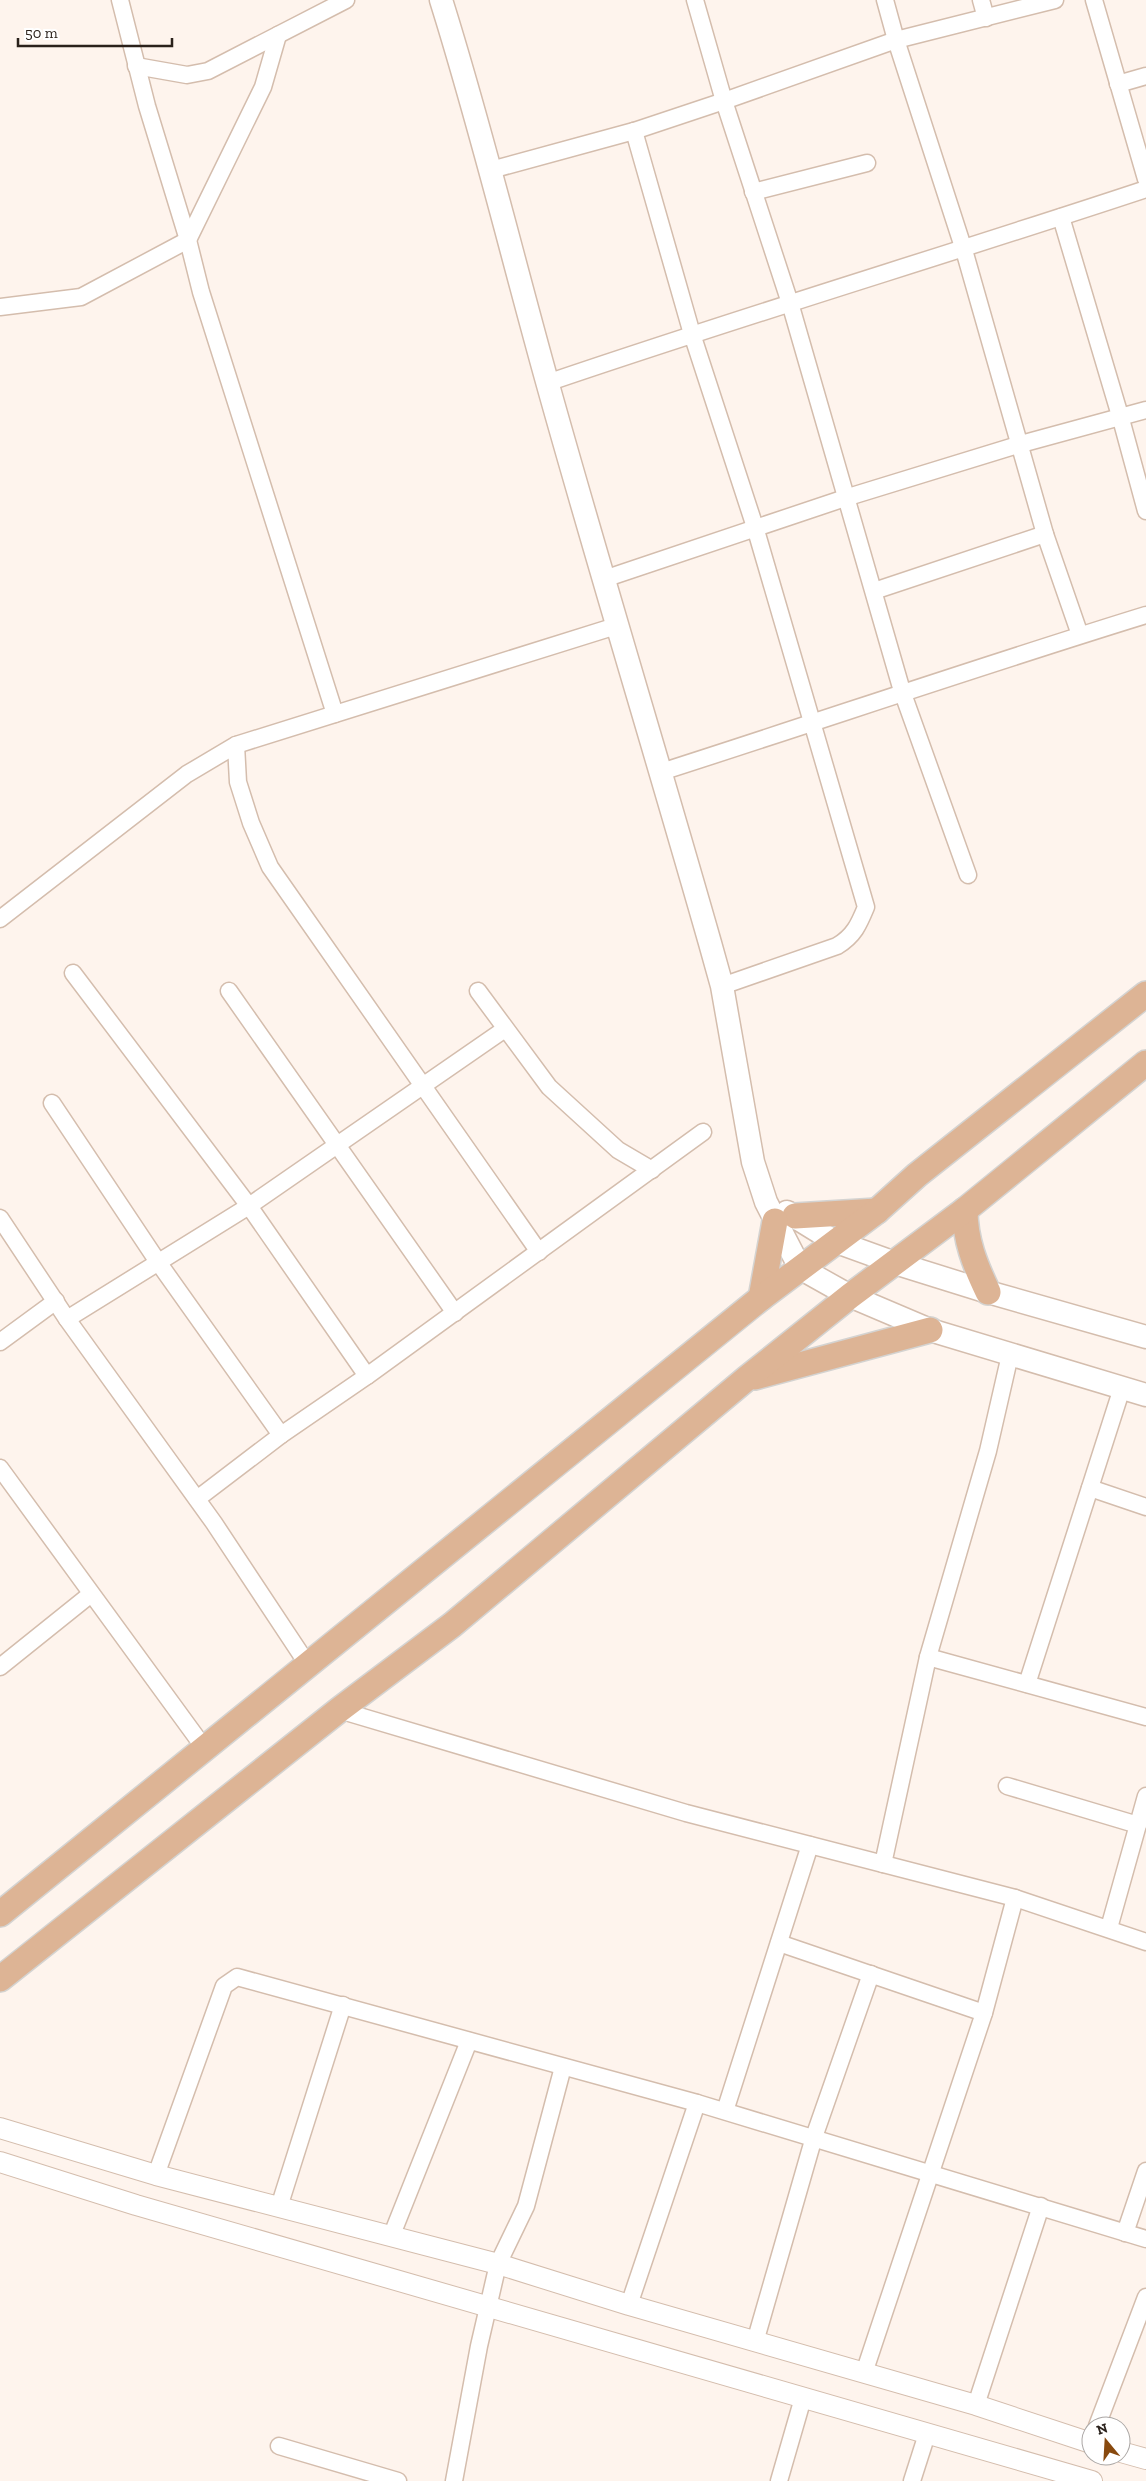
<svg xmlns="http://www.w3.org/2000/svg" width="1146" height="2481" font-family="'Zilla Slab',serif">
	<rect width="100%" height="100%" fill="#fef4ed"/>
	<g fill="none" stroke-linecap="round" stroke-linejoin="round">
		<defs>
			<g id="minor">
				<polyline points="120,0 147,106 188,240 201,292 335,714"/>
				<polyline points="695,0 724,101 790,303 902,691 968,875"/>
				<polyline points="885,0 896,40 964,250 1045,534 1080,635"/>
				<polyline points="981,0 986,18"/>
				<polyline points="1094,0 1146,179"/>
				<polyline points="136,66 187,75 208,71 346,0"/>
				<polyline points="1118,84 1146,76"/>
				<path d="M634 131 692 334 755 527 866 907C859 924 854 936 837 946L722 986"/>
				<polyline points="491,170 634,131 724,101 896,40 1055,0"/>
				<polyline points="753,192 867,163"/>
				<polyline points="1061,217 1121,419 1146,511"/>
				<polyline points="0,307 81,297 188,240 263,87 278,35"/>
				<path d="M547 383C746 315 947 255 1146 189"/>
				<polyline points="604,579 845,498 1021,444 1146,410"/>
				<polyline points="874,591 1045,534"/>
				<polyline points="236,745 238,782 251,823 270,867 539,1252"/>
				<path d="M661 772C823 720 984 665 1146 615"/>
				<polyline points="0,919 187,774 236,745 616,626"/>
				<polyline points="73,973 249,1206 367,1376"/>
				<polyline points="229,991 455,1313"/>
				<polyline points="478,991 549,1087 618,1150 652,1170"/>
				<polyline points="52,1103 158,1262 281,1435"/>
				<polyline points="0,1218 67,1319 214,1523 308,1665"/>
				<polyline points="67,1319 249,1206 505,1029"/>
				<polyline points="0,1342 56,1301"/>
				<polyline points="0,1468 205,1749"/>
				<polyline points="1090,1488 1146,1507"/>
				<polyline points="197,1499 281,1435 367,1376 703,1132"/>
				<polyline points="928,1657 1146,1717"/>
				<polyline points="0,1667 91,1594"/>
				<polyline points="1027,1684 1122,1388"/>
				<polyline points="339,1710 686,1813 1015,1898 1146,1942"/>
				<polyline points="1007,1786 1138,1825"/>
				<polyline points="883,1864 928,1657 988,1451 1010,1355"/>
				<polyline points="1109,1928 1146,1796"/>
				<polyline points="779,1943 984,2013"/>
				<polyline points="725,2111 810,1845"/>
				<polyline points="156,2175 224,1986 237,1977 697,2103 1146,2239"/>
				<polyline points="279,2207 343,2005"/>
				<polyline points="1125,2233 1146,2171"/>
				<polyline points="391,2237 469,2041"/>
				<polyline points="629,2305 697,2103"/>
				<polyline points="755,2342 814,2137 871,1974"/>
				<polyline points="864,2373 984,2013 1015,1898"/>
				<polyline points="976,2405 1041,2206"/>
				<polyline points="1097,2426 1146,2297"/>
				<polyline points="279,2446 398,2481"/>
				<polyline points="454,2481 479,2346 498,2264 526,2206 563,2067"/>
				<polyline points="779,2481 803,2398"/>
				<polyline points="912,2481 927,2434"/>
			</g>
			<g id="tertiary">
				<polyline points="0,2128 156,2175 498,2264 629,2305 976,2405 1091,2443"/>
				<polyline points="0,2162 136,2205 1092,2481"/>
				<polyline points="1121,2452 1146,2459"/>
			</g>
			<g id="secondary">
				<path d="M441 0C481 127 512 256 548 385 600 571 657 757 710 943L722 986 753 1162 766 1202 800 1268 850 1296 930 1330 1146 1395"/>
				<polyline points="787,1212 834,1241 895,1263 988,1292 1146,1337"/>
			</g>
			<g id="primary">
				<path d="M965 1210C965 1240 975 1265 988 1292"/>
				<polyline points="795,1216 877,1211"/>
				<polyline points="761,1298 775,1221"/>
				<polyline points="755,1377 930,1330"/>
				<polyline points="0,1914 761,1298 877,1211 917,1175 1146,994"/>
				<polyline points="0,1979 339,1710 452,1625 746,1379 850,1296 965,1210 1146,1063"/>
			</g>
		</defs>
		<use href="#minor" stroke="#d4bdad" stroke-width="19"/>
		<use href="#tertiary" stroke="#d4bdad" stroke-width="22"/>
		<use href="#secondary" stroke="#d4bdad" stroke-width="25"/>
		<use href="#primary" stroke="#d4d3d1" stroke-width="28"/>
		<use href="#minor" stroke="#fff" stroke-width="16"/>
		<use href="#tertiary" stroke="#fff" stroke-width="20"/>
		<use href="#secondary" stroke="#fff" stroke-width="22"/>
		<use href="#primary" stroke="#ddb495" stroke-width="25"/>
	</g>
	<g transform="translate(1106 2441) rotate(342)"><circle r="24" fill="#ffffff" stroke="#aaa6a4"/>
	<path d="M0-4L9 19L0 12L-9 19Z" fill="#88490e"/>
	<text y="-8" font-size="14" font-weight="bold" text-anchor="middle" fill="#2a211b">N</text>
	</g>
	<path d="M18 38v8h154v-8" fill="none" stroke="#2a211b" stroke-width="2.5"/>
	<text x="25" y="38" font-size="15" fill="#2a211b" stroke="#ffffff" stroke-width="4" paint-order="stroke">50 m</text>
</svg>
